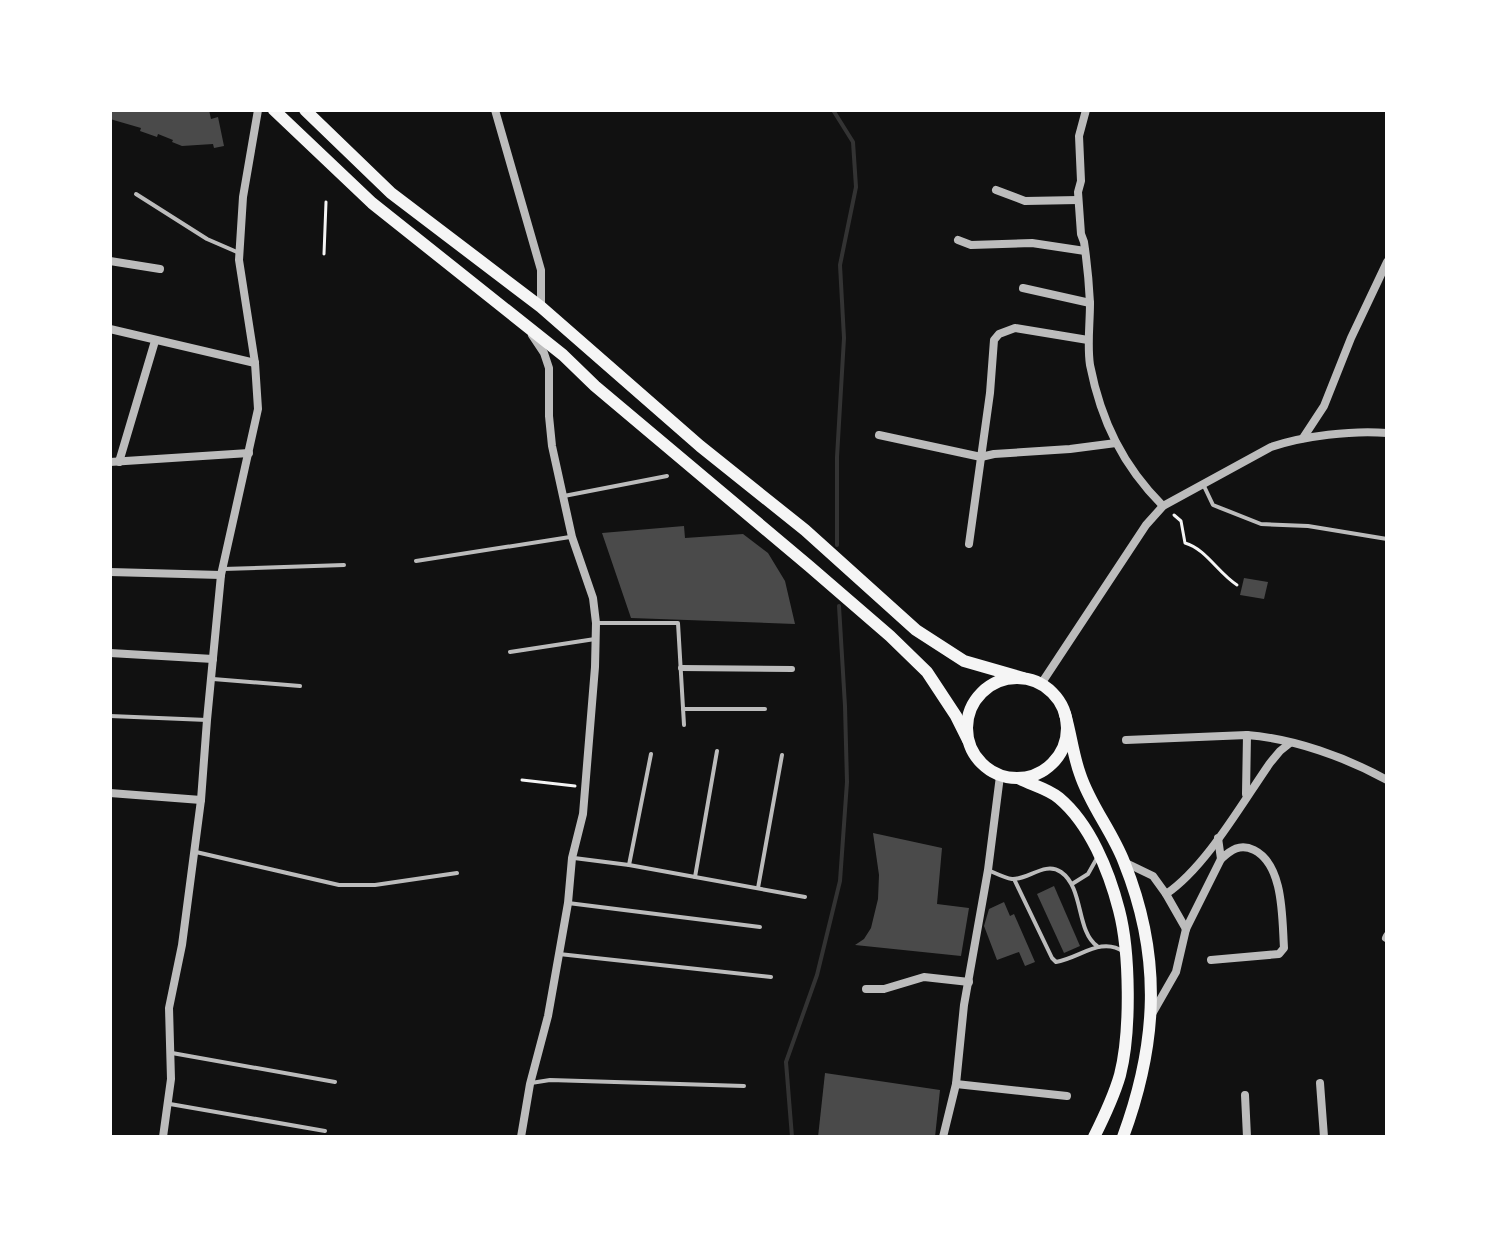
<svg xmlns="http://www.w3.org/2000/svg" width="1497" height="1247" font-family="'Public Sans',sans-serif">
	<rect width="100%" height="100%" fill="#111"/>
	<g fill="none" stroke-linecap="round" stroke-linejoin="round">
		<g stroke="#333" stroke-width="4">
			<polyline points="833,110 853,142 856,187 840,265 844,338 837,457 837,545"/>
			<polyline points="792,1137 786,1062 817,975 840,881 847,782 845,706 839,606"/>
		</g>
	</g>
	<g fill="#4a4a4a">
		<polygon points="110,110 209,110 211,119 218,117 224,146 214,148 213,144 182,146 172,142 173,140 158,134 157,137 140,131 141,128 110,119"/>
		<polygon points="684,526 685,538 743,534 768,553 785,581 795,624 631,618 602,533"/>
		<polygon points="1244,578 1268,582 1264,599 1240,595"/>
		<polygon points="873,833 942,848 937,904 969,908 961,956 855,945 864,939 871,928 878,899 879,875"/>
		<polygon points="1054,886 1080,946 1064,953 1037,894"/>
		<polygon points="1004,902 1010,916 1014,914 1035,962 1025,966 1019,952 997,960 984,926 989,909"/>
		<polygon points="825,1073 940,1090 935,1137 818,1137"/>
	</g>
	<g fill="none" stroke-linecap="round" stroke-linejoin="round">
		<g stroke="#f5f5f5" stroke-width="3">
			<polyline points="324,254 326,202"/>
			<path d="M1174 515 1181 521 1185 543C1206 549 1218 573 1237 585"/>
			<polyline points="522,780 575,786"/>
		</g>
		<g stroke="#bcbcbc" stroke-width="4">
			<polyline points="136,194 207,239 237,252"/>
			<polyline points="1203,484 1213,505 1261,524 1308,526 1387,539"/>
			<polyline points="564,496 667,476"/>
			<polyline points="416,561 570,537"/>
			<polyline points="223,569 344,565"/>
			<polyline points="596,623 678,623 684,725"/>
			<polyline points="510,652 595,639"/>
			<polyline points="213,679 300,686"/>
			<polyline points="683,709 765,709"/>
			<polyline points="110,716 207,720"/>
			<polyline points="196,852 339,885 375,885 457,873"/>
			<polyline points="574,858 629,865 805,897"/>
			<polyline points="629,865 651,754"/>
			<path d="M988 870C995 873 1005 878 1012 879 1028 880 1045 861 1061 872 1084 888 1076 931 1097 946"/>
			<polyline points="695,877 717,751"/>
			<path d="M1014 879 1052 958 1056 962C1080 958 1101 936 1124 952"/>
			<polyline points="1072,884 1088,874 1097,858"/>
			<polyline points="758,888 782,755"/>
			<polyline points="568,903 760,927"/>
			<polyline points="559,954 771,977"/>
			<polyline points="172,1053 335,1082"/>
			<polyline points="531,1083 550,1080 744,1086"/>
			<polyline points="170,1104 325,1131"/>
		</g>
		<polyline stroke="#bcbcbc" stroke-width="6" points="681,668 792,669"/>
		<g stroke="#bcbcbc" stroke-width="8">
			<polyline points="495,110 541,270 541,307"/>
			<path d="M1086 110 1079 136 1081 181 1078 192 1081 234 1084 242C1087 262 1089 283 1090 303 1090 324 1087 345 1090 365 1101 421 1123 466 1163 506"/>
			<polyline points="996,190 1025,201 1078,200"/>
			<polyline points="958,240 971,245 1032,243 1085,251"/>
			<polyline points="110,261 160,269"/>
			<polyline points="1023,288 1090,303"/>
			<polyline points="110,329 255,363"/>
			<polyline points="879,435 981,457 994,454 1070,449 1116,443"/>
			<polyline points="1303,438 1324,406 1351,338 1387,262"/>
			<polyline points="110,462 249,453"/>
			<polyline points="119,462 155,341"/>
			<polyline points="969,544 990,393 994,340 999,334 1015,328 1088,340"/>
			<polyline points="110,572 221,575"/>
			<polyline points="110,653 213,659"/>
			<path d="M1041 684 1146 525 1163 506 1271 447C1303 436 1353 430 1387 433"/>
			<path d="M1126 740 1247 735C1295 739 1345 757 1387 780"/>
			<polyline points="110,793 201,800"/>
			<polyline points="1246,794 1247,735"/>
			<path d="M1124 862 1153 876 1166 894C1206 867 1242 803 1270 763L1280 751 1290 743"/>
			<polyline points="1166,894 1186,929"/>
			<polyline points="1386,938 1387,936"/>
			<path d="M1211 960 1279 954 1284 948C1282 918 1284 865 1254 850 1240 843 1231 850 1221 859"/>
			<polyline points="866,989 884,989 924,977 969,982"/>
			<polyline points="1152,1014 1176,972 1186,929 1221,859 1218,838"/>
			<polyline points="1320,1083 1324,1137"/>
			<polyline points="956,1084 1067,1096"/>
			<polyline points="1245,1095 1247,1137"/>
			<polyline points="163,1137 171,1079 169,1008 182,945 201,800 207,720 221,575 258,409 255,363 239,260 243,197 258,110"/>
			<polyline points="521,1137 530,1084 548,1016 559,954 568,903 572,858 583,814 595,667 596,623 593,598 572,537 552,446 549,416 549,368 544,353 532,335"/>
			<polyline points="943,1137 956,1084 964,1005 988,870 1000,776"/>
		</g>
		<g stroke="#f5f5f5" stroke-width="12">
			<polyline points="274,110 372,203 563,355 595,386 809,566 890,636 927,672 956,716 968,740"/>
			<polyline points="305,110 391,193 541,307 700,446 805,530 916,630 964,661 1023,678"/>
			<circle cx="1017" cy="728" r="50"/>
			<path d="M1065 714C1071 734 1073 755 1080 774 1090 805 1112 831 1124 862 1162 956 1158 1042 1123 1137"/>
			<path d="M1020 779C1032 785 1048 789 1059 798 1090 824 1109 871 1119 910 1130 952 1131 1032 1120 1075 1114 1096 1104 1117 1094 1137"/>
		</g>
	</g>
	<rect width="1497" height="1247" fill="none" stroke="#ffffff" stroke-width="224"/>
</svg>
